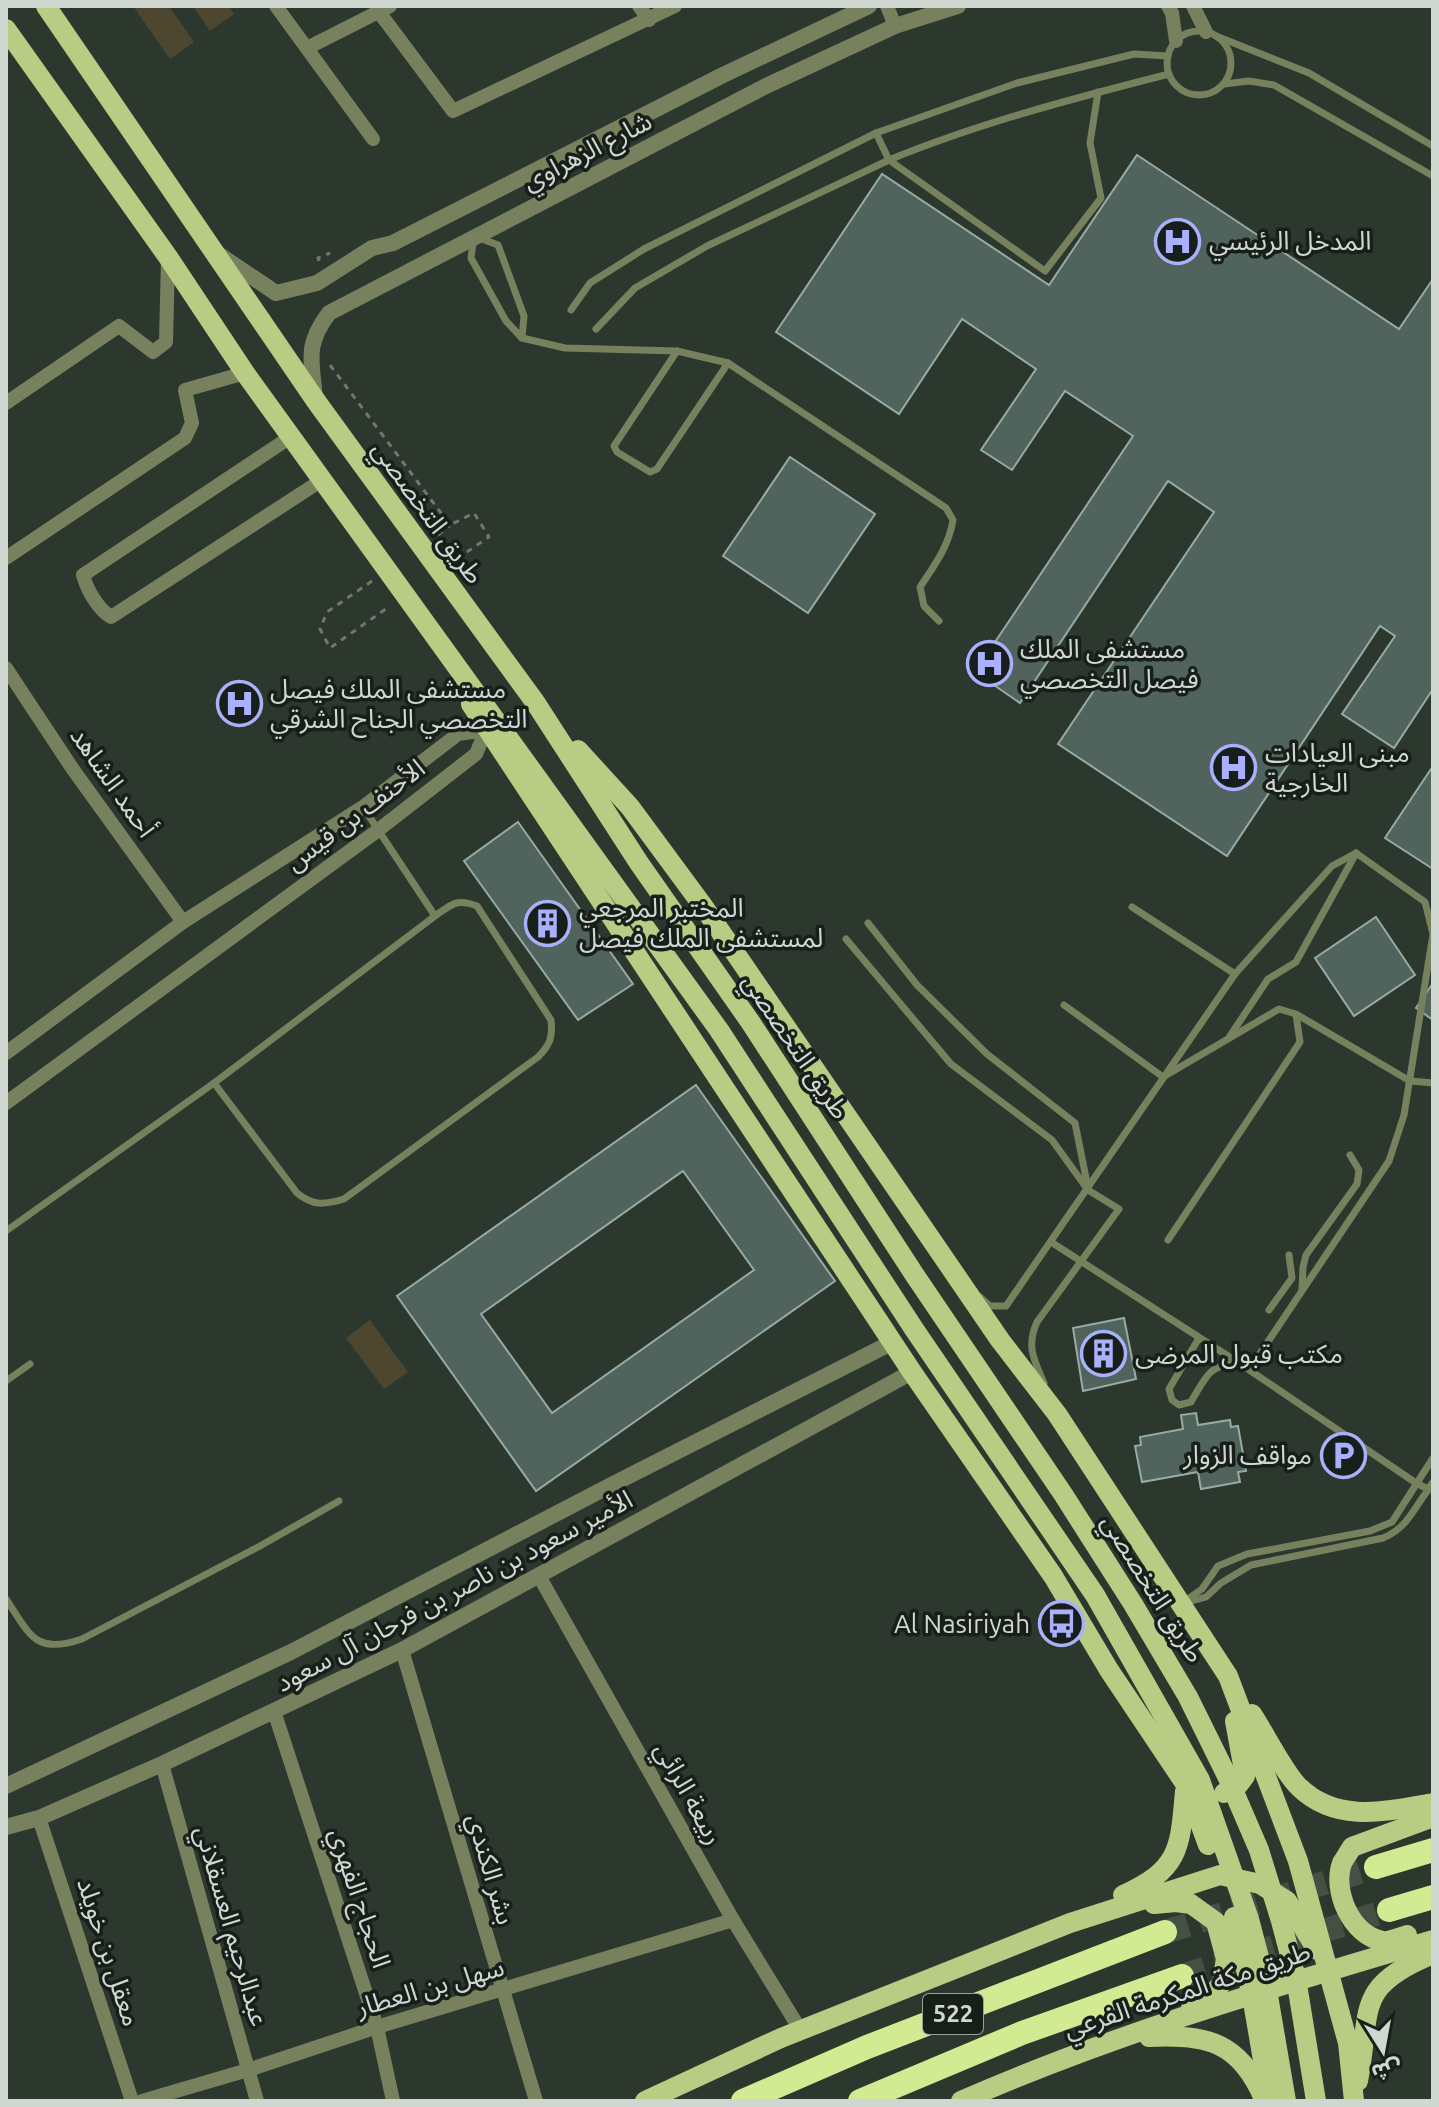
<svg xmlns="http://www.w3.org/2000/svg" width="1439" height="2107" font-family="Ubuntu,'Noto Sans Arabic',sans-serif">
	<rect width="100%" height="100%" fill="#2c382d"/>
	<g fill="#4e472f">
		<polygon points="133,6 169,6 194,42 170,59"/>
		<polygon points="193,6 229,6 234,14 210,31"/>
		<polygon points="370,1320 408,1372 384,1389 346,1338"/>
	</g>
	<g fill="#50635d" stroke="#96aba4" stroke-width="2" fill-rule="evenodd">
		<polygon points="1137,155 1399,329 1433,279 1433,689 1394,748 1342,714 1395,636 1380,626 1227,856 1058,744 1214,512 1168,481 1020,703 975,672 1133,436 1065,391 1012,470 981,450 1036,369 962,319 899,414 776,332 882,174 1049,285"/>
		<polygon points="790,457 875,514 808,613 723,556"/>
		<polygon points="1433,766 1433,869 1385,838"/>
		<polygon points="518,822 633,984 578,1020 464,861"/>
		<polygon points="1376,917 1415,975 1354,1016 1315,958"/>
		<polygon points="1433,983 1433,1020 1416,1008"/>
		<path d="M696 1085 835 1281 536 1491 397 1296ZM683 1171 754 1270 552 1413 481 1314Z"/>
		<polygon points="1124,1318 1136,1379 1083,1391 1073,1328"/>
		<polygon points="1196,1413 1198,1425 1230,1420 1231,1427 1238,1426 1246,1471 1238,1472 1240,1482 1201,1489 1198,1472 1142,1482 1135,1446 1141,1445 1140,1437 1183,1429 1181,1415"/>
	</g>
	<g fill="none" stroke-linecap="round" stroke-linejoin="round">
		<g stroke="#455045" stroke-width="24" stroke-dasharray="24 12" stroke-linecap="butt">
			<polyline points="1165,1932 1376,1867"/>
			<polyline points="1182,1976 1389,1910"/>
		</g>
		<g stroke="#6e786f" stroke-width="3" stroke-dasharray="6 6" stroke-linecap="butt">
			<polyline points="319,261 318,258 330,253"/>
			<polyline points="330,365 450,525 474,513 489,537 455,560"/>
			<polyline points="438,535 450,525"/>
			<polyline points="372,581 327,612 320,629 330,648 390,606"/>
		</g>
		<g stroke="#77815e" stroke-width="7">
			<circle cx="1199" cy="63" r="32"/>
			<polyline points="1216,36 1309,73 1433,146"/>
			<polyline points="1224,84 1249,81 1274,85 1433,176"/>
			<polyline points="876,133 889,160 1045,271 1101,198 1090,143 1098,92"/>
			<polygon points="474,236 498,245 524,316 522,338 506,321 471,258"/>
			<polyline points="571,310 590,283 644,249 876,133 1017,83 1134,54 1168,56"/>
			<path d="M596 329 635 288 707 246 889 160C979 123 1075 98 1169 74"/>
			<path d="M522 338 565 348 677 351 728 363 946 508 953 520C949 546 934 566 920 587L924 606 939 621"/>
			<polyline points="677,351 614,446 617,452 650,472 657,469 728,363"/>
			<polyline points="1132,907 1235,974"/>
			<polyline points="868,923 917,985 987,1054 1075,1123 1088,1188"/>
			<path d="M846 939 951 1064 1052 1140 1088 1190 1119 1209 1037 1322C1026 1346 1034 1360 1044 1383"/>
			<polyline points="1064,1005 1163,1077 1279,1009 1296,1014 1410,1081 1433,1083"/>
			<polyline points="1230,1036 1268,979 1296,962 1355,855"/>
			<path d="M214 1083 297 1193C313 1206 324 1205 344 1199L538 1057C550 1045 553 1037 551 1020L477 906C457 898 452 904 435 916"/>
			<polyline points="6,1231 214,1083 435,916 363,807"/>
			<polyline points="1168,1240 1300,1042 1296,1015"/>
			<polyline points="1051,1242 1239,1363 1416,1483 1428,1489 1433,1482"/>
			<polyline points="1302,1289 1303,1267 1306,1255 1357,1184 1359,1170 1350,1155"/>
			<polyline points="980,1297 990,1306 1006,1306 1235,974 1332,866 1356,853"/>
			<polyline points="1269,1310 1292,1278 1289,1255"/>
			<path d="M1199 1338 1169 1389 1172 1400 1179 1405 1191 1402C1215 1359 1212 1370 1257 1358L1389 1161 1404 1115 1433 934 1425 902 1356 853"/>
			<polyline points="6,1381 30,1364"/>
			<path d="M6 1599C30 1635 35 1655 82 1639L260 1546 339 1501"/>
			<path d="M1188 1602 1206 1597 1221 1583 1251 1565 1383 1538C1408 1528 1414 1507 1429 1489"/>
			<polyline points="1182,1603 1202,1589 1218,1566 1247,1554 1370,1531 1392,1522 1433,1458"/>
		</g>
		<g stroke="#77815e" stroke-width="14">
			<polyline points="276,6 373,139"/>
			<polyline points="639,6 649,20"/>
			<polyline points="887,6 895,26"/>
			<polyline points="1168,6 1172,13 1176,41"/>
			<polyline points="1193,6 1206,32"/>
			<polyline points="379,12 453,111 675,6"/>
			<polyline points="307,48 390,6"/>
			<polyline points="6,403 119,326 153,352 166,342 168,258"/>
			<path d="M292 436 83 575C87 590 98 609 111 617L322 480"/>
			<polyline points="6,558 185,438 192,423 185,390 245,373"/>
			<polyline points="6,668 72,768 183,922"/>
			<polyline points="6,1053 183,922 363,807 458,734 486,730 476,754 377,831 6,1103"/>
			<polyline points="539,1576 733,1920 801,2031"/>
			<polyline points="402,1650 536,2101"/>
			<polyline points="274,1711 377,2027 393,2101"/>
			<polyline points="162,1764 257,2101"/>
			<polyline points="39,1818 132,2101"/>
			<polyline points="142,2101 248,2070 377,2027 733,1920"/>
		</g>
		<g stroke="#77815e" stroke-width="16">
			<polyline points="218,254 276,293 317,283 372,248 393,243 723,75 869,6"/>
			<path d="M315 399C312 361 304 346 329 313L764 87 895 26 958 6"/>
			<polyline points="6,1786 291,1652 617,1482 893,1342"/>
			<polyline points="6,1827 39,1818 162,1764 402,1650 912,1372"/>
		</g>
		<g stroke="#b8cc83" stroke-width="20">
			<polyline points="46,6 316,401 535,702 639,863 751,1023 914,1274 1063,1494 1133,1604 1188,1697 1228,1778 1259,1850 1281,1921 1296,1978 1316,2101"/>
			<polyline points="6,29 168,257 245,373 719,1030 914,1329 1095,1595 1200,1780 1249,1919 1266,1984 1286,2101"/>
			<polyline points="471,704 912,1372 1053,1576 1109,1670 1186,1785 1208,1845"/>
			<polyline points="578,750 630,807 703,906 1000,1340 1057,1414 1228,1676 1298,1861 1348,2043 1354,2101"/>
			<path d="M1252 1714C1264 1732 1285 1774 1299 1787 1337 1824 1387 1811 1433 1803"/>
			<polyline points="1224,1793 1239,1784 1245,1776 1235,1721"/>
			<path d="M1123 1895C1180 1869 1180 1849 1185 1791"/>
			<polyline points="1154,1904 1176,1902 1191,1904 1216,1922 1226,1959 1222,1983 1209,1998 1191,2008"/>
			<polyline points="1234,1917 1252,1996 1270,2101"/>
			<path d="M1407 1935C1400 1937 1389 1942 1383 1941 1351 1936 1332 1890 1342 1863 1345 1858 1349 1852 1352 1847L1433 1817"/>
			<path d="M1149 2037C1207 2034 1240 2042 1264 2099"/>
			<path d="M1358 2081C1372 2009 1353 1987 1433 1954"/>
			<polyline points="645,2101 781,2038 1070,1923 1220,1875 1260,1884 1287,1901 1317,1950"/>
			<path d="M961 2101C1113 2034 1274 1987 1433 1940"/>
		</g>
		<g stroke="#d2ea91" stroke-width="24">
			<polyline points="1376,1867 1433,1850"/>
			<polyline points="1389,1910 1433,1897"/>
			<polyline points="743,2101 867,2047 1165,1932"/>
			<polyline points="860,2101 1022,2033 1182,1976"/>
		</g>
	</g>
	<defs>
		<symbol id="hospital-ring" viewBox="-11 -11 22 22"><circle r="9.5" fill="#181e19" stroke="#a9b0fc" stroke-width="1.5"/><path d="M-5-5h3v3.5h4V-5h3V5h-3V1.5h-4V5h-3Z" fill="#a9b0fc"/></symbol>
		<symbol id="building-ring" viewBox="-11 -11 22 22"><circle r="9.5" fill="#181e19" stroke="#a9b0fc" stroke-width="1.5"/><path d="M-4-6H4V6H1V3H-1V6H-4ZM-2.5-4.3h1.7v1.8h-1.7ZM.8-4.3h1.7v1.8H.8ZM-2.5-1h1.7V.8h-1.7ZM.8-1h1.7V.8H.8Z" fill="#a9b0fc"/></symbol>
		<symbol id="parking-ring" viewBox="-11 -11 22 22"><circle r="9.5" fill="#181e19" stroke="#a9b0fc" stroke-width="1.5"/><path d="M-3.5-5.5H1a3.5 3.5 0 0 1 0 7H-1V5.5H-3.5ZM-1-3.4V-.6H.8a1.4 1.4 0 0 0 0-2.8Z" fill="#a9b0fc"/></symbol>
		<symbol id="bus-ring" viewBox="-11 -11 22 22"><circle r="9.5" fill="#181e19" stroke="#a9b0fc" stroke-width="1.5"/><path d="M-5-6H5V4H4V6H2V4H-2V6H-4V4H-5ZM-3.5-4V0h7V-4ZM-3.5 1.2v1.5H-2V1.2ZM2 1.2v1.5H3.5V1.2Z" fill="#a9b0fc"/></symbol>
	</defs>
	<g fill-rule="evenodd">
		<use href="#hospital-ring" x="1152" y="216" width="51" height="51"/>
		<use href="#hospital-ring" x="964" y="638" width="51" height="51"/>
		<use href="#hospital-ring" x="214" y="678" width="51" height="51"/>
		<use href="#hospital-ring" x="1208" y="742" width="51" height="51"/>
		<use href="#building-ring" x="522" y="898" width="51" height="51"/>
		<use href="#building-ring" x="1078" y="1328" width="51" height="51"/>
		<use href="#parking-ring" x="1318" y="1430" width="51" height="51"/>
		<use href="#bus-ring" x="1036" y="1598" width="51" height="51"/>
	</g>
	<g text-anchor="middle" stroke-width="7" stroke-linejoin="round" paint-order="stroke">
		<rect fill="#181e19" stroke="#99a099" stroke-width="2" x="923" y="1994" width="60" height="40" rx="6"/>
		<g font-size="24" font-weight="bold" fill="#d0d7d0">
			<text x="953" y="2022">522</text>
		</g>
		<g font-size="26" fill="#d0d7d0" stroke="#181e19">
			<text transform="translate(587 151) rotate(-27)" y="9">شارع الزهراوي</text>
			<text transform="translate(428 512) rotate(54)" y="9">طريق التخصصي</text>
			<text transform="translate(113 782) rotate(55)" y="9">أحمد الشاهد</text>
			<text transform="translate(355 815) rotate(-37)" y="9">الأحنف بن قيس</text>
			<text transform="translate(796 1046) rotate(56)" y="9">طريق التخصصي</text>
			<text transform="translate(1153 1588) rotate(58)" y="9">طريق التخصصي</text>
			<text transform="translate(454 1591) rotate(-28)" y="9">الأمير سعود بن ناصر بن فرحان آل سعود</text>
			<text transform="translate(689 1793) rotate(61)" y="9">ربيعة الرائي</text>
			<text transform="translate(491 1869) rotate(74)" y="9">بشر الكندي</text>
			<text transform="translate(360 1898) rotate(72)" y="9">الحجاج الفهري</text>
			<text transform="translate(232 1926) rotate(74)" y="9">عبدالرحيم العسقلاني</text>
			<text transform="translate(109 1952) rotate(72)" y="9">معقل بن خويلد</text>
			<text transform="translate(430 1987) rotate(-16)" y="9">سهل بن العطار</text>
			<text transform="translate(1187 1990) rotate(-18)" y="9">طريق مكة المكرمة الفرعي</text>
		</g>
		<g font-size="26" fill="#d0d7d0" stroke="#181e19" text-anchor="start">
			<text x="1209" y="250">المدخل الرئيسي</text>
			<text x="1020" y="658">مستشفى الملك<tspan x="1020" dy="30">فيصل التخصصي</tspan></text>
			<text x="270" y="698">مستشفى الملك فيصل<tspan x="270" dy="30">التخصصي الجناح الشرقي</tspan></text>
			<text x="1265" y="762">مبنى العيادات<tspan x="1265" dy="30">الخارجية</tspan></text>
			<text x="579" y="917">المختبر المرجعي<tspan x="579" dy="30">لمستشفى الملك فيصل</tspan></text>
			<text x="1135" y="1363">مكتب قبول المرضى</text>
			<text x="1312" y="1464" text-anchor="end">مواقف الزوار</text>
			<text x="1030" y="1633" text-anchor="end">Al Nasiriyah</text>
		</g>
	</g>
	<rect width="1439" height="2107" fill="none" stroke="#d0d7d0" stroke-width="16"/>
	<g transform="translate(1383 2051) rotate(169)" stroke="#181e19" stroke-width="6" paint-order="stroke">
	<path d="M0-6L14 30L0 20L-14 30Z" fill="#d0d7d0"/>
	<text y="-12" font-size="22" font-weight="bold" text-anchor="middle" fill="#d0d7d0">ش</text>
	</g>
</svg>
